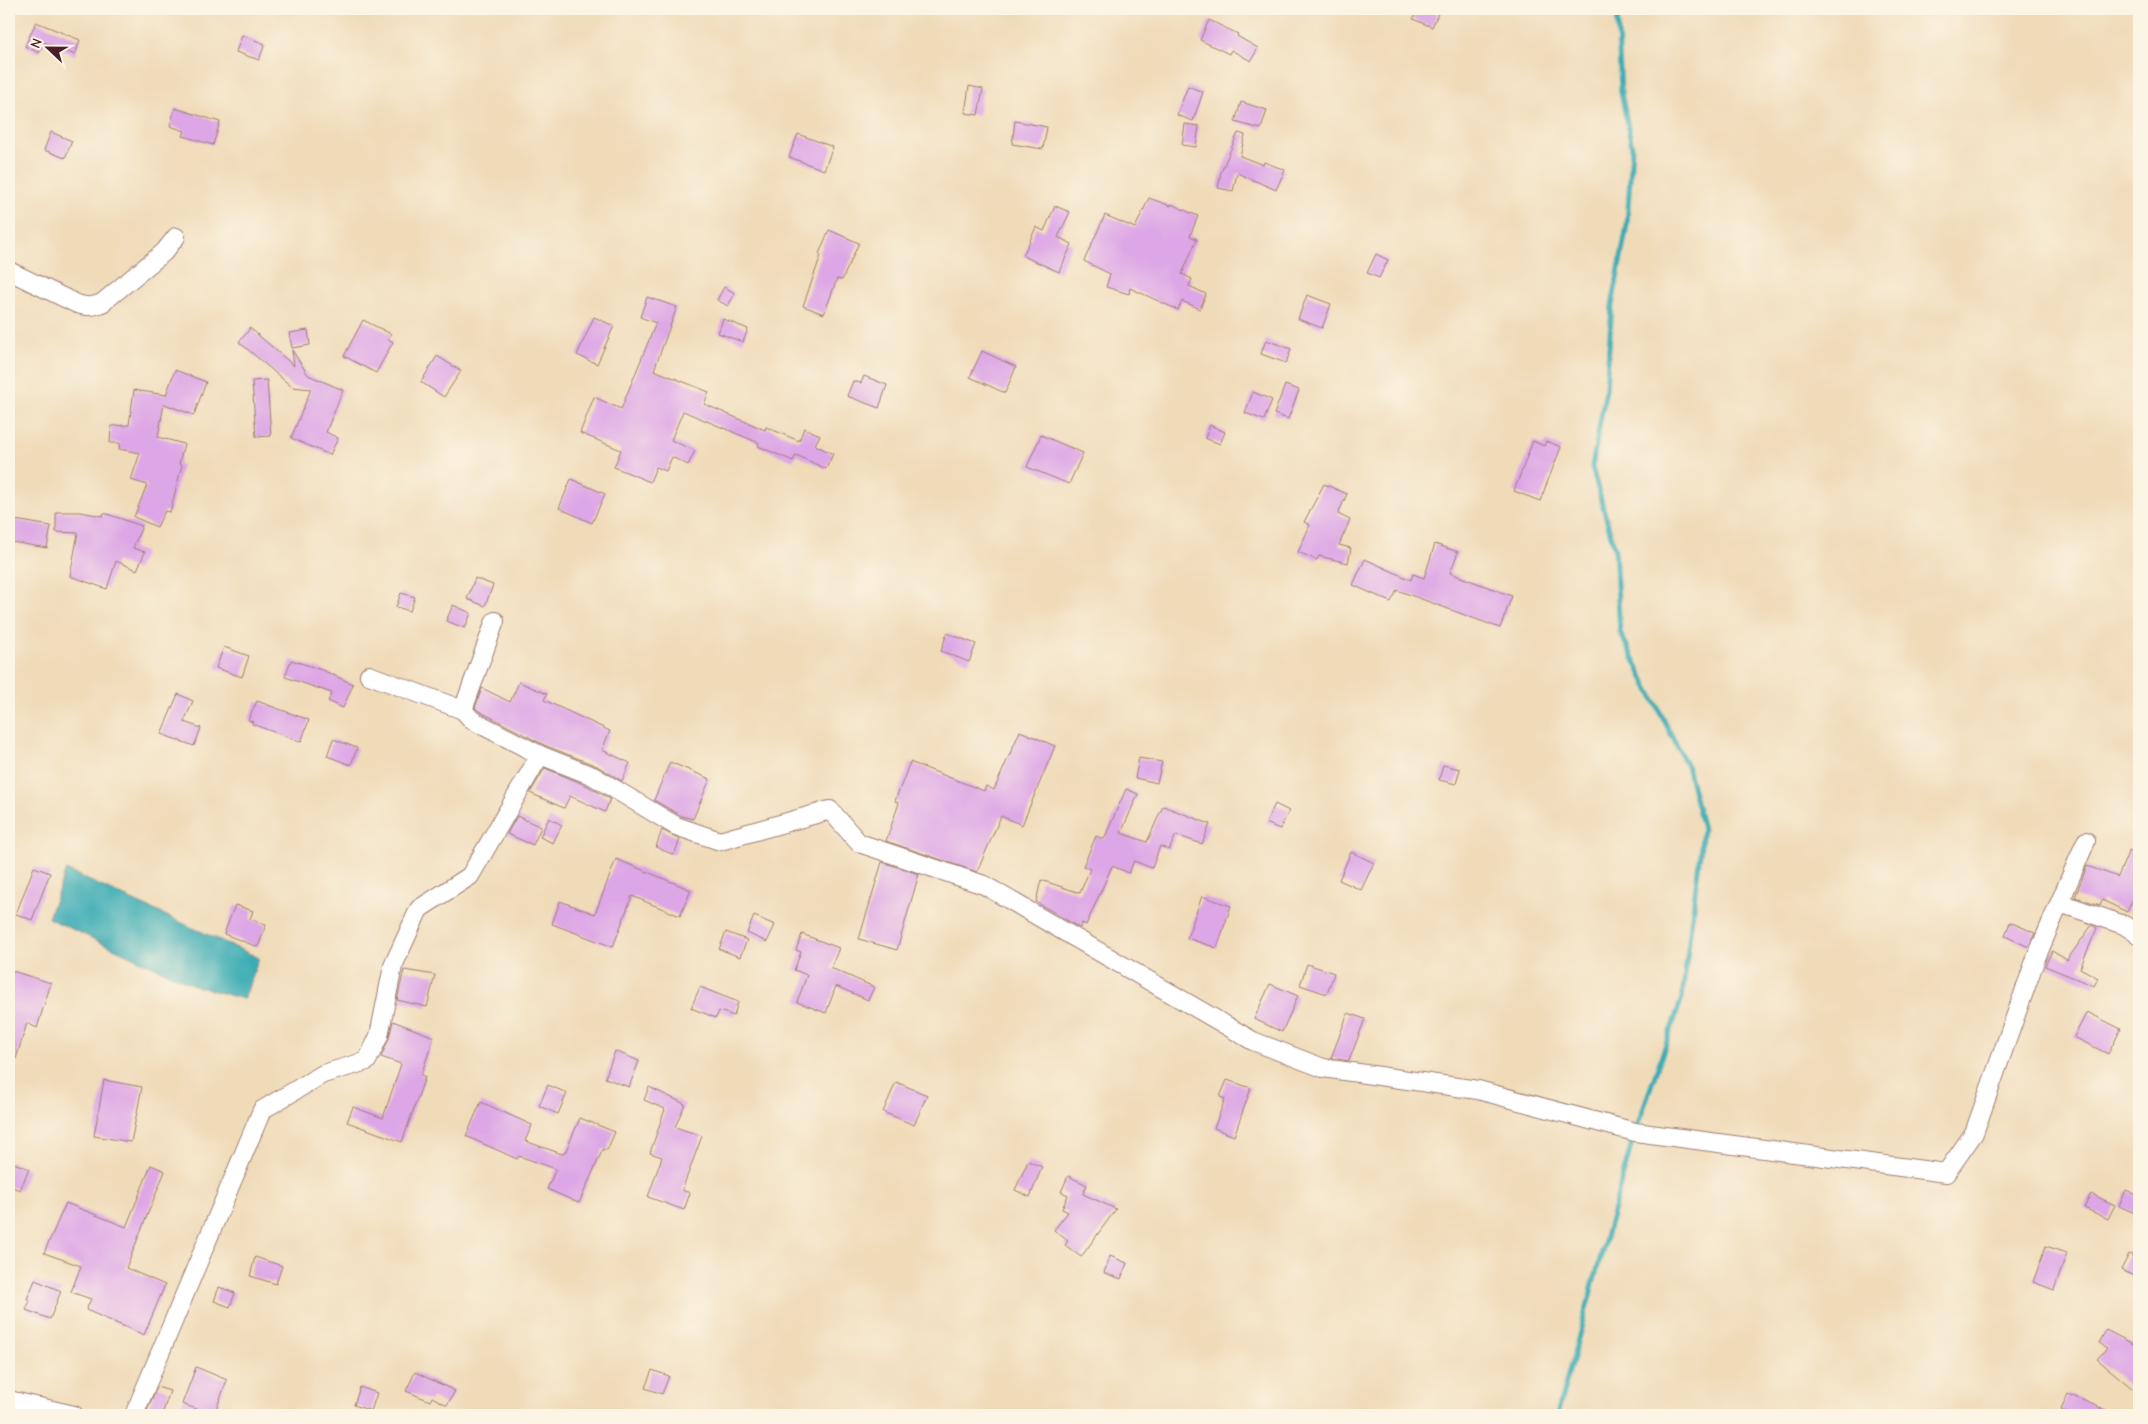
<svg xmlns="http://www.w3.org/2000/svg" width="2148" height="1424" font-family="'Comic Neue',sans-serif">
	<rect width="100%" height="100%" fill="#fcf5e5"/>
	<filter id="ink" filterUnits="userSpaceOnUse"><feTurbulence type="fractalNoise" baseFrequency=".02" numOctaves="2"/><feDisplacementMap in="SourceGraphic" scale="10" xChannelSelector="R" yChannelSelector="G"/><feConvolveMatrix kernelMatrix="1 2 1 2 8 2 1 2 1" color-interpolation-filters="sRGB"/></filter>
	<filter id="wash" filterUnits="userSpaceOnUse"><feTurbulence type="fractalNoise" baseFrequency=".0096" numOctaves="4" result="noise"/><feDisplacementMap in="SourceGraphic" scale="20" xChannelSelector="R" yChannelSelector="G"/><feGaussianBlur stdDeviation="1.12" result="paint"/><feColorMatrix in="noise" values="0 0 0 0 0 0 0 0 0 0 0 0 0 0 0 0 0 1.4 0 .05"/><feComposite in="paint" operator="in"/></filter>
	<g filter="url(#wash)">
		<rect width="100%" height="100%" fill="#f0dbb9"/>
		<polygon fill="#3aacb4" stroke="#426670" points="66,870 259,958 244,999 196,986 48,918"/>
		<g fill="none" stroke-linecap="round" stroke-linejoin="round">
			<polyline stroke="#3aacb4" stroke-width="5" points="1557,1415 1635,1132 1682,998 1703,829 1687,766 1620,632 1615,550 1592,467 1606,389 1612,306 1627,225 1632,147 1621,92 1617,9"/>
		</g>
		<g id="blocks">
			<g fill="#dda6e6">
				<polygon points="1418,9 1426,9 1438,14 1432,27 1413,19"/>
				<polygon points="1209,20 1238,34 1237,36 1258,48 1251,61 1231,50 1229,54 1200,40"/>
				<polygon points="36,22 80,40 75,55 44,42 39,53 25,46"/>
				<polygon points="242,35 265,44 259,60 236,52"/>
				<polygon points="969,86 983,89 978,115 965,113"/>
				<polygon points="1188,86 1203,92 1193,121 1177,115"/>
				<polygon points="1241,102 1267,110 1261,129 1235,122"/>
				<polygon points="175,108 220,122 213,145 183,136 185,131 170,126"/>
				<polygon points="1015,121 1047,127 1043,149 1012,144"/>
				<polygon points="1185,124 1199,126 1196,147 1182,145"/>
				<polygon points="51,132 72,141 65,158 44,150"/>
				<polygon points="1238,133 1245,135 1240,156 1263,165 1264,162 1285,170 1276,190 1237,173 1233,191 1218,188 1221,172"/>
				<polygon points="798,134 833,147 824,170 789,157"/>
				<polygon points="1149,198 1171,206 1171,204 1198,216 1190,236 1197,239 1182,274 1192,279 1189,286 1206,294 1200,309 1182,301 1178,310 1130,288 1129,294 1106,287 1110,274 1084,261 1105,215 1135,228"/>
				<polygon points="1055,206 1070,212 1058,237 1072,244 1059,272 1023,256 1036,227 1044,231"/>
				<polygon points="829,230 859,243 842,280 837,279 824,314 803,306 821,255 819,254"/>
				<polygon points="1376,254 1388,260 1379,278 1367,273"/>
				<polygon points="724,287 735,293 728,306 717,300"/>
				<polygon points="1307,295 1331,304 1322,328 1298,319"/>
				<polygon points="647,297 677,307 654,370 709,392 704,404 765,430 766,427 799,441 804,428 820,435 815,445 833,454 826,469 796,455 793,461 758,446 759,443 683,411 671,440 695,451 688,465 672,457 666,471 656,467 650,482 614,467 621,450 580,433 594,397 621,409 656,323 640,317"/>
				<polygon points="594,317 614,326 597,364 577,355"/>
				<polygon points="723,319 748,329 743,342 718,333"/>
				<polygon points="363,320 391,334 388,339 393,342 376,373 344,356"/>
				<polygon points="249,327 294,366 292,350 308,375 343,390 326,432 338,438 330,455 291,438 311,389 292,387 239,342 249,330"/>
				<polygon points="308,330 310,345 292,348 289,333"/>
				<polygon points="1266,340 1291,349 1286,363 1261,354"/>
				<polygon points="982,351 1016,367 1005,393 970,377"/>
				<polygon points="437,356 461,371 444,397 421,382"/>
				<polygon points="175,370 206,382 194,415 164,404 158,437 184,444 179,464 182,465 170,512 165,511 157,527 134,517 147,485 131,480 140,453 119,449 120,443 110,443 111,426 129,425 134,390 166,395"/>
				<polygon points="864,376 887,385 879,408 847,396 853,381 861,383"/>
				<polygon points="267,380 271,436 256,437 252,381"/>
				<polygon points="1285,385 1299,390 1288,419 1274,414"/>
				<polygon points="1253,392 1272,400 1264,420 1245,413"/>
				<polygon points="1210,425 1225,432 1220,444 1205,438"/>
				<polygon points="1041,435 1083,453 1069,484 1027,467"/>
				<polygon points="1533,441 1544,446 1546,441 1561,447 1540,501 1514,491"/>
				<polygon points="571,479 605,494 592,523 559,508"/>
				<polygon points="1324,484 1347,494 1338,514 1350,520 1339,545 1351,548 1348,563 1319,556 1317,560 1298,552 1310,525 1304,522"/>
				<polygon points="56,512 80,512 103,516 104,513 142,526 133,548 145,552 137,570 116,561 107,589 70,576 78,533 56,532"/>
				<polygon points="15,520 51,526 47,548 11,542"/>
				<polygon points="1435,544 1458,552 1450,573 1512,596 1500,628 1397,590 1391,602 1353,585 1365,559 1411,580 1413,574 1424,578"/>
				<polygon points="475,578 493,585 485,606 467,599"/>
				<polygon points="401,593 415,597 410,611 396,607"/>
				<polygon points="453,605 471,613 465,628 446,621"/>
				<polygon points="947,633 976,644 969,662 941,651"/>
				<polygon points="224,647 249,656 242,677 216,668"/>
				<polygon points="291,660 322,670 353,684 343,708 328,701 332,693 285,677"/>
				<polygon points="519,682 547,694 544,700 610,731 602,750 630,763 622,781 597,766 544,745 479,711 475,708 482,688 510,702"/>
				<polygon points="178,694 193,701 184,722 201,728 194,746 161,734"/>
				<polygon points="257,701 309,720 301,742 252,724 253,722 248,720"/>
				<polygon points="1020,731 1055,746 1022,825 1001,816 977,872 886,841 899,803 895,801 910,762 984,791 986,786 994,790"/>
				<polygon points="333,739 357,748 351,765 327,756"/>
				<polygon points="1139,758 1162,762 1157,783 1135,778"/>
				<polygon points="670,762 710,779 693,819 681,816 654,800"/>
				<polygon points="1443,765 1460,769 1456,784 1439,780"/>
				<polygon points="545,768 588,786 610,799 605,812 570,796 564,808 530,793"/>
				<polygon points="1126,789 1138,794 1121,833 1147,842 1163,806 1210,824 1202,844 1176,835 1169,850 1160,846 1152,868 1134,861 1129,873 1112,866 1086,925 1082,923 1080,928 1036,902 1041,880 1080,893 1090,869 1083,866 1096,836 1104,839"/>
				<polygon points="1275,804 1289,811 1280,829 1266,823"/>
				<polygon points="517,816 541,827 533,845 507,834"/>
				<polygon points="549,818 562,825 553,843 540,837"/>
				<polygon points="662,830 680,839 674,855 656,847"/>
				<polygon points="2129,850 2139,855 2139,899 2134,896 2127,912 2102,900 2100,905 2075,897 2087,866 2118,877"/>
				<polygon points="1351,852 1374,863 1361,890 1339,880"/>
				<polygon points="616,859 691,890 680,916 632,896 613,947 552,924 560,901 595,914"/>
				<polygon points="882,862 919,874 897,950 859,939"/>
				<polygon points="34,867 50,873 32,920 16,914"/>
				<polygon points="1202,896 1231,906 1217,948 1187,938"/>
				<polygon points="235,905 253,911 250,919 266,925 258,947 224,934"/>
				<polygon points="754,916 775,925 767,942 747,933"/>
				<polygon points="2010,922 2035,933 2029,947 2005,936"/>
				<polygon points="2092,925 2097,928 2080,968 2098,978 2094,986 2045,966 2052,951 2067,960"/>
				<polygon points="726,932 747,940 740,957 719,949"/>
				<polygon points="802,934 839,948 831,968 874,987 868,1000 836,986 826,1013 797,1002 807,975 794,970 801,952 796,950"/>
				<polygon points="1307,964 1334,973 1327,994 1300,985"/>
				<polygon points="9,970 51,983 37,1028 27,1023 12,1072 9,1072"/>
				<polygon points="404,970 435,975 427,1007 397,1000"/>
				<polygon points="1270,984 1298,996 1282,1032 1254,1019"/>
				<polygon points="700,987 738,1002 734,1016 719,1011 716,1018 691,1008"/>
				<polygon points="2087,1012 2121,1029 2108,1054 2074,1037"/>
				<polygon points="1348,1013 1365,1019 1349,1061 1331,1058"/>
				<polygon points="393,1021 434,1037 421,1075 425,1077 402,1142 347,1122 353,1107 383,1118 401,1064 381,1057 389,1038"/>
				<polygon points="615,1051 639,1061 629,1087 605,1078"/>
				<polygon points="104,1080 142,1087 131,1142 94,1136"/>
				<polygon points="1227,1080 1251,1088 1234,1136 1214,1128 1225,1099 1220,1097"/>
				<polygon points="896,1082 927,1095 914,1125 883,1112"/>
				<polygon points="548,1085 567,1093 558,1114 539,1106"/>
				<polygon points="649,1087 685,1104 675,1127 702,1136 682,1190 690,1193 684,1210 648,1197 662,1157 650,1153 665,1109 644,1100"/>
				<polygon points="481,1102 532,1125 525,1141 562,1154 565,1153 580,1118 615,1132 607,1150 603,1149 579,1203 547,1189 556,1169 519,1156 517,1159 466,1136"/>
				<polygon points="9,1161 29,1169 20,1190 9,1186"/>
				<polygon points="1028,1161 1042,1167 1030,1197 1015,1190"/>
				<polygon points="151,1165 165,1171 126,1268 165,1285 144,1335 86,1310 91,1299 71,1292 81,1266 44,1253 66,1203 126,1227"/>
				<polygon points="1068,1176 1087,1185 1083,1194 1116,1209 1081,1257 1065,1245 1068,1241 1054,1230 1068,1212 1062,1209 1068,1195 1061,1192"/>
				<polygon points="2126,1190 2139,1196 2139,1215 2119,1206"/>
				<polygon points="2091,1194 2115,1205 2108,1219 2084,1208"/>
				<polygon points="2046,1246 2067,1253 2054,1290 2033,1282"/>
				<polygon points="2129,1254 2139,1258 2139,1278 2121,1270"/>
				<polygon points="1110,1256 1127,1263 1121,1279 1104,1273"/>
				<polygon points="255,1257 282,1266 276,1284 250,1276"/>
				<polygon points="35,1280 61,1291 50,1319 26,1310 30,1300 27,1299"/>
				<polygon points="219,1287 235,1293 230,1307 214,1301"/>
				<polygon points="2106,1330 2139,1347 2139,1394 2097,1359 2107,1348 2099,1343"/>
				<polygon points="196,1367 227,1380 214,1415 182,1404"/>
				<polygon points="652,1370 669,1376 662,1394 645,1388"/>
				<polygon points="415,1372 455,1391 447,1405 432,1397 430,1401 406,1391"/>
				<polygon points="157,1387 170,1391 162,1415 151,1415 146,1413"/>
				<polygon points="360,1387 377,1393 371,1411 354,1405"/>
				<polygon points="2068,1394 2118,1415 2072,1415 2061,1410"/>
			</g>
		</g>
	</g>
	<g filter="url(#ink)">
		<use href="#blocks" fill-opacity="0" stroke="#9d7d72" stroke-width="1"/>
		<g fill="none" stroke-linecap="round" stroke-linejoin="round">
			<defs>
				<g id="street">
					<path d="M9 271 77 304C87 307 92 307 102 303L164 252 176 237"/>
					<polyline points="369,675 463,710 472,720 540,755 593,776 676,826 720,841 830,810 859,843 984,885 1253,1041 1323,1068 1478,1090 1635,1132 1946,1173 1974,1133 2036,958 2086,841"/>
					<polyline points="463,710 495,621"/>
					<polyline points="2060,903 2124,925 2139,935"/>
					<polyline points="9,1400 74,1415"/>
					<polyline points="134,1415 262,1110 323,1074 367,1061 379,1036 393,966 419,909 470,876 540,755"/>
				</g>
			</defs>
			<use href="#street" stroke="#9d7d72" stroke-width="20"/>
			<use href="#street" stroke="#fff" stroke-width="18"/>
		</g>
	</g>
	<rect width="2148" height="1424" fill="none" stroke="#fcf5e5" stroke-width="30"/>
	<g transform="translate(48 48) rotate(292)" stroke="#fcf5e5" stroke-width="4" paint-order="stroke">
	<path d="M0-4L9 19L0 12L-9 19Z" fill="#4a1f2b"/>
	<text y="-8" font-size="14" font-weight="bold" text-anchor="middle" fill="#4a1f2b">N</text>
	</g>
</svg>
